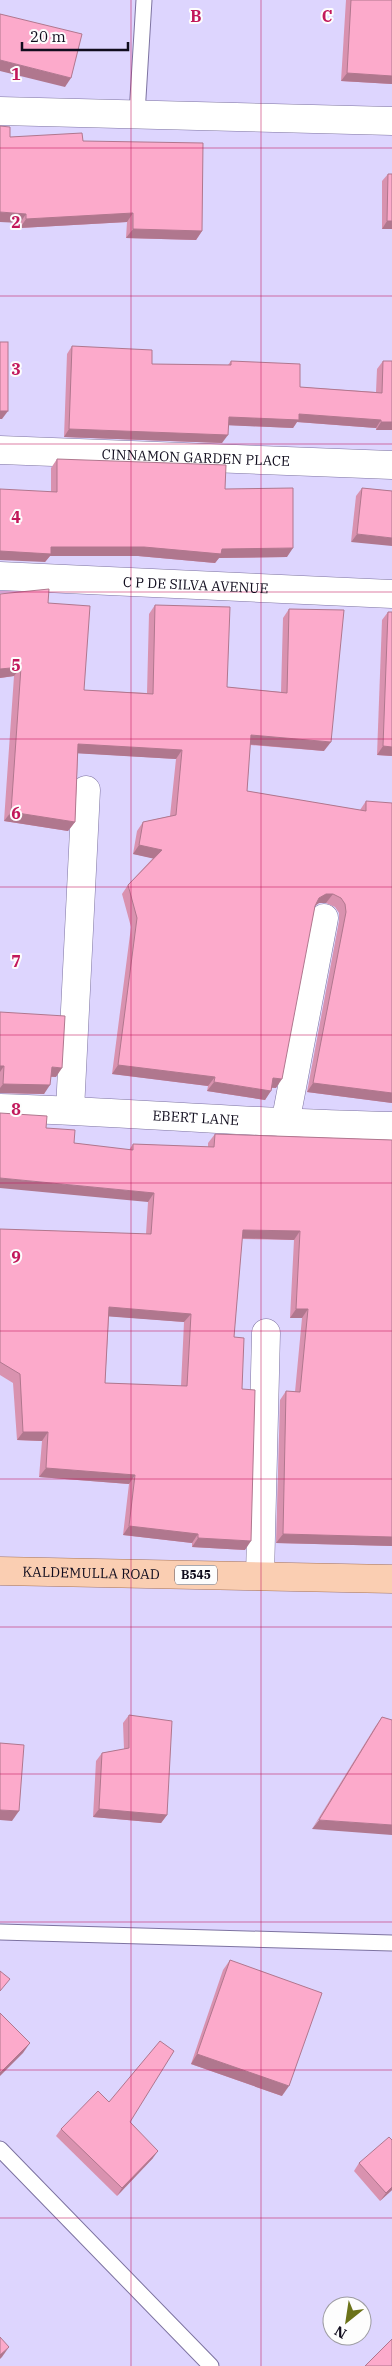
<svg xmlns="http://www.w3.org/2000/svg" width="392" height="2366" font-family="'IBM Plex Serif',serif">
	<rect width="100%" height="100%" fill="#ddd5fe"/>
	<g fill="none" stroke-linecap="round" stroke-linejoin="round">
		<defs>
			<g id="service">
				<polyline points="137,114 144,0"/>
				<polyline points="0,1932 392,1943"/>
				<polyline points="0,2149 211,2366"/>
			</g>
			<g id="minor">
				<path id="s1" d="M0 450 392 465"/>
				<path id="s2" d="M0 576 392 594"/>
				<polyline points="70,1110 86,790"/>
				<polyline points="285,1124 324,918"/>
				<polyline points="260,1576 266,1333"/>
			</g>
			<g id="tertiary">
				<polyline points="0,111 392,121"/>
				<path id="s3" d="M0 1108C131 1112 261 1124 392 1126"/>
			</g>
			<g id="primary">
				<path id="s4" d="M0 1571 392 1579"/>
			</g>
		</defs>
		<use href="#service" stroke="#7d73a1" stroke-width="17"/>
		<use href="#minor" stroke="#7d73a1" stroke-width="29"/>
		<use href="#tertiary" stroke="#7d73a1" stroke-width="29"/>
		<use href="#primary" stroke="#a6755c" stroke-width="29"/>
		<use href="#service" stroke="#fff" stroke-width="15"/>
		<use href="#minor" stroke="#fff" stroke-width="28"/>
		<use href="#tertiary" stroke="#fff" stroke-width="28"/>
		<use href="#primary" stroke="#faceb2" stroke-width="28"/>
	</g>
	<g fill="#d992af" fill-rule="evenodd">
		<polygon points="346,0 392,0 392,84 341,81"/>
		<polygon points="10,137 83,141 202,231 196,240 126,238 127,222 20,228"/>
		<polygon points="388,174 392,229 382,229 382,181"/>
		<polygon points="72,346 152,364 228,365 231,361 300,387 376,392 377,369 383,361 392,430 376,430 376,428 297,422 293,428 228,425 222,443 64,437 67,354"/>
		<polygon points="57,459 225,489 287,557 219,558 215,563 138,556 50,556 45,562 51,492 51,468"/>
		<polygon points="362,488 392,491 351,542 356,496"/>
		<polygon points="0,594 48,603 84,690 147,693 149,614 155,605 227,687 281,692 283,618 289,609 324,751 250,745 247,791 360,810 366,801 392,1006 392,1103 307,1092 339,921 339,913 335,907 326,903 319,903 315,906 276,1088 272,1088 265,1100 207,1091 208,1086 112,1074 131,927 122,894 128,885 153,858 133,854 137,831 143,822 170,816 176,759 78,753 75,822 68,831 4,821 14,676 0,678"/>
		<polygon points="388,612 392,756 377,755 382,620"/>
		<polygon points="0,1012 56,1077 51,1077 44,1094 0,1093"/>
		<path d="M46 1128 74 1143 129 1150 133 1144 208 1147V1143L215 1134 392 1140V1546L276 1543 280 1400 286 1391 295 1392 302 1318H290L294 1240 242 1239 234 1337 242 1389 245 1550 192 1547V1543L123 1535 129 1484 39 1477 42 1441 17 1440 13 1383 0 1375V1229L146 1234 148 1202ZM109 1316 184 1322 181 1386 105 1383Z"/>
		<polygon points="129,1715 167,1815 161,1823 93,1817 96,1761 102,1753 124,1749 123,1723"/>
		<polygon points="382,1717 392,1720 312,1829 375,1727"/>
		<polygon points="230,1960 282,2096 191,2064 223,1970"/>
		<polygon points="61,2129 153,2158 117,2196 56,2136"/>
		<polygon points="392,2140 392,2190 380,2201 354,2171 359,2163"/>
	</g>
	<g fill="#b0778e">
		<polygon points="0,60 71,78 65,87 0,71"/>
		<polygon points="347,73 392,76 392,84 341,81"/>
		<polygon points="0,212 26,214 20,223 0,222"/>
		<polygon points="133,213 127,222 20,228 26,219"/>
		<polygon points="387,221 392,221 392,229 382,229"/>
		<polygon points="133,229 202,231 196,240 126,238"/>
		<polygon points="0,411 8,411 2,419 0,419"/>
		<polygon points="299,414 381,420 376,428 297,422 293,428 223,425 229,417"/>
		<polygon points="381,422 392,422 392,430 376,430"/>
		<polygon points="69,429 228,435 222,443 64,437"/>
		<polygon points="357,534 392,538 392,546 351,542"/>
		<polygon points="51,547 144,547 222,549 293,548 287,557 219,558 215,563 138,556 50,556 45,562 0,560 0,551"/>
		<polygon points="21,667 14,676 0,678 0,669"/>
		<polygon points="251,735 331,742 324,751 245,744"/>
		<polygon points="78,744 182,750 176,759 72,753"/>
		<polygon points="383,746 392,747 392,756 377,755"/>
		<polygon points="11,812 75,822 68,831 4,821"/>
		<polygon points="139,845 162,850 155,859 133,854"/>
		<polygon points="326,894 333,894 326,903 319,903 313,907 319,898"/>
		<polygon points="118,1065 215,1077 208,1086 112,1074"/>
		<polygon points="0,1066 4,1066 0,1072"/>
		<polygon points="52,1067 62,1068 56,1077 45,1076"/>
		<polygon points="273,1078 282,1079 276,1088 267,1087"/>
		<polygon points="214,1082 271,1091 265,1100 207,1091"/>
		<polygon points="313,1083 392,1093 392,1103 307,1092"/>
		<polygon points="3,1084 50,1085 44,1094 0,1093 0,1088"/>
		<polygon points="0,1178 154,1193 148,1202 0,1188"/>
		<polygon points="243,1230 300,1231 294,1240 236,1238"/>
		<polygon points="109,1307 191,1314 184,1322 103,1316"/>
		<polygon points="296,1309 308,1309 302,1318 290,1318"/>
		<polygon points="23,1432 48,1432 42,1441 17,1440"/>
		<polygon points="46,1468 135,1475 129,1484 39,1477"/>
		<polygon points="129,1526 198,1534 192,1543 123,1535"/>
		<polygon points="283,1534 392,1537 392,1546 276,1543"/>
		<polygon points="198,1538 251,1541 245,1550 192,1547"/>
		<polygon points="99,1809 167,1815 161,1823 93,1817"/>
		<polygon points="0,1810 19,1811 12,1821 0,1820"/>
		<polygon points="319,1820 392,1825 392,1835 312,1829"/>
		<polygon points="30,2043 23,2053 0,2076 0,2073"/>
		<polygon points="197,2054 289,2086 282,2096 191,2064"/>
		<polygon points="158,2151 153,2158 117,2196 122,2188"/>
		<polygon points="392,2187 392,2190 380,2201 386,2193"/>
		<polygon points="9,2347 2,2357 0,2359 0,2355"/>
	</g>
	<g fill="#fcaacb" stroke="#b0778e" fill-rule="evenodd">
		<polygon points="351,0 392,0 392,76 347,73"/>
		<polygon points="0,14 82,34 71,78 0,60"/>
		<polygon points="0,126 10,127 10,137 82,133 83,141 203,143 202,231 133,229 133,213 26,219 26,214 0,212"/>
		<polygon points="388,174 392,174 392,221 387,221"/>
		<rect x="0" y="342" width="8" height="69"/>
		<polygon points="72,346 152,350 152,364 231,365 231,361 300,364 300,387 382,393 383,361 392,361 392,422 381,422 381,420 299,414 299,420 229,417 228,435 69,429"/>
		<polygon points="57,459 226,465 225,489 293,488 293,548 222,549 221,554 144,547 51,547 51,554 0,551 0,489 57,492"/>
		<polygon points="362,488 392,491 392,538 357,534"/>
		<polygon points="49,589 48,603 90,606 84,690 153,694 155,605 230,607 227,687 287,693 289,609 344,610 331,742 251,735 247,791 366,811 366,801 392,803 392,1093 313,1083 346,912 345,904 341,898 333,894 326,894 319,898 315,906 282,1079 273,1078 271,1091 214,1082 215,1077 118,1065 137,918 128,885 162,850 139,845 143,822 176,815 182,750 78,744 75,822 11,812 21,667 0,669 0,594"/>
		<polygon points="388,612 392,612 392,747 383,746"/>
		<polygon points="0,1012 65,1016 62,1068 52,1067 50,1085 3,1084 4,1066 0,1066"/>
		<path d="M0 1113 47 1116 46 1128 75 1130 74 1143 133 1150V1144L214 1147 215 1134 392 1140V1537L283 1534 286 1391 300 1392 308 1309H296L300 1231 243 1230 234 1337 244 1338 242 1389 255 1390 251 1541 198 1538V1534L129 1526 135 1475 46 1468 48 1432H23L20 1374 0 1362V1229L151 1234 154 1193 0 1178ZM109 1307 191 1314 187 1386 105 1383Z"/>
		<polygon points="129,1715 172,1721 167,1815 99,1809 102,1753 129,1748"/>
		<polygon points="382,1717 392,1720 392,1825 319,1820"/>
		<polygon points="0,1743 24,1745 19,1811 0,1810"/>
		<polygon points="230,1960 322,1993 289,2086 197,2054"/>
		<polygon points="0,1971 10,1979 0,1991"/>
		<polygon points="0,2013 30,2043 0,2073"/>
		<polygon points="160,2041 174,2051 130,2122 158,2151 122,2188 61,2129 98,2091 109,2102"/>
		<polygon points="389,2137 392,2140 392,2187 386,2193 359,2163"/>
		<polygon points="0,2337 9,2347 0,2355"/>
		<polygon points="392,2339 392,2366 365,2366"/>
	</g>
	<path fill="none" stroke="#c2185b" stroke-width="1" stroke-opacity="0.55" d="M131 0V2366M261 0V2366M0 148H392M0 296H392M0 444H392M0 592H392M0 739H392M0 887H392M0 1035H392M0 1183H392M0 1331H392M0 1479H392M0 1627H392M0 1774H392M0 1922H392M0 2070H392M0 2218H392"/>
	<g text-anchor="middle" stroke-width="4" stroke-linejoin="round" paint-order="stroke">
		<rect fill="#fdfdfd" stroke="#575460" stroke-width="1" x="175" y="1565.5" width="42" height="19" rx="4"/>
		<g font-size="12" font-weight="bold" fill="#100c1d">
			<text x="196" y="1579">B545</text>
		</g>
		<g font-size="14" fill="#100c1d" stroke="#fdfdfd">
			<text dy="5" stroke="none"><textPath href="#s1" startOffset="196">CINNAMON GARDEN PLACE</textPath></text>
			<text dy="5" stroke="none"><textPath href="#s2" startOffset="196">C P DE SILVA AVENUE</textPath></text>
			<text dy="5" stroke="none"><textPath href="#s3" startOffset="196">EBERT LANE</textPath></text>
			<text dy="5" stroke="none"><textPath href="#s4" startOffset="91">KALDEMULLA ROAD</textPath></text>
		</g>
	</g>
	<g font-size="16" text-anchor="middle" font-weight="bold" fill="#c2185b" stroke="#fdfdfd" stroke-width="4" stroke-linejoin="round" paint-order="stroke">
		<text x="196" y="22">B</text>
		<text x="327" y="22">C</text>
		<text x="16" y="80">1</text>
		<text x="16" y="228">2</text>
		<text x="16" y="375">3</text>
		<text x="16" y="523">4</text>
		<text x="16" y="671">5</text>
		<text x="16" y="819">6</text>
		<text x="16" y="967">7</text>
		<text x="16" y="1115">8</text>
		<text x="16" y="1263">9</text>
	</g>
	<g transform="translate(347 2321) rotate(210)"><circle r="24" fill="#fdfdfd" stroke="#9e9da3"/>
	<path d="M0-4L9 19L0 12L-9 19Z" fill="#6b7219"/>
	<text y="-8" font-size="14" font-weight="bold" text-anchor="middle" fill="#100c1d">N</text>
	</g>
	<path d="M22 42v8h106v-8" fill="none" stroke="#100c1d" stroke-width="2.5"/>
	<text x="30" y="42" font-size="15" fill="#100c1d" stroke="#fdfdfd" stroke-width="4" paint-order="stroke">20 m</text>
</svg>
